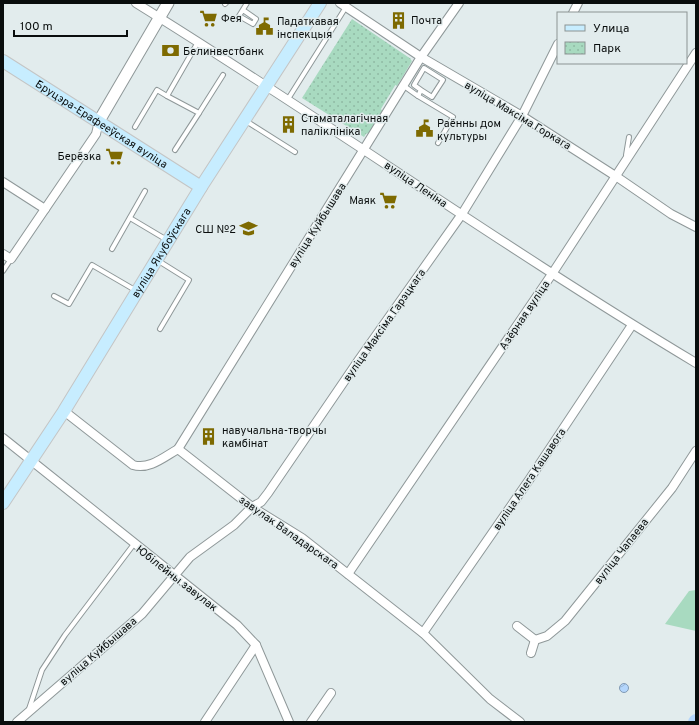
<svg xmlns="http://www.w3.org/2000/svg" width="699" height="725" font-family="Overpass,sans-serif">
	<defs>
		<pattern id="park-dots" width="8" height="8" patternUnits="userSpaceOnUse"><rect width="8" height="8" fill="#a8dac0"/><path d="M2 2h.1M6 6h.1" fill="none" stroke="#8fbaa4" stroke-width="1.8" stroke-linecap="round"/></pattern>
		<pattern id="water-waves" width="16" height="10" patternUnits="userSpaceOnUse"><rect width="16" height="10" fill="#b4d6fc"/><path d="M0 5q4-4 8 0t8 0" fill="none" stroke="#99b6d7"/></pattern>
	</defs>
	<rect width="100%" height="100%" fill="#e2eced"/>
	<g fill="#a8dac0">
		<polygon points="408,57 412,61 397,86 392,83"/>
		<polygon points="377,106 383,111 369,133 365,134"/>
		<polygon points="696,590 696,631 665,624 689,591"/>
	</g>
	<polygon fill="url(#park-dots)" points="352,19 411,59 364,137 302,98"/>
	<circle fill="url(#water-waves)" stroke="#819ab4" cx="624" cy="688" r="4.5"/>
	<g fill="none" stroke-linecap="round" stroke-linejoin="round">
		<polyline stroke="#b4d6fc" stroke-width="14" points="695,722 696,721"/>
		<defs>
			<g id="lane">
				<polyline points="225,4 226,3"/>
				<polyline points="243,10 256,19 253,24 239,16 247,3"/>
				<polyline points="404,86 418,96 421,90 414,85 424,68 443,80 432,97 421,90"/>
				<polyline points="167,96 199,113 175,150"/>
				<polyline points="418,96 453,117 438,143"/>
				<polyline points="288,99 346,7"/>
				<polyline points="199,113 223,75"/>
				<polyline points="246,121 295,152"/>
				<polyline points="135,127 157,90 167,96 198,42"/>
				<polyline points="626,155 629,137"/>
				<polyline points="130,218 167,240"/>
				<polyline points="112,249 145,191"/>
				<polyline points="157,260 189,280 160,329"/>
				<polyline points="3,271 11,259"/>
				<polyline points="54,296 69,304 92,265 135,290"/>
				<polyline points="29,709 42,670 65,635 134,544"/>
			</g>
			<g id="street">
				<path d="M136 3C325 120 506 249 696 363"/>
				<polyline points="340,3 421,57 522,116 617,177 671,214 696,227"/>
				<polyline points="573,13 578,3"/>
				<polyline points="3,182 45,209"/>
				<polyline points="3,254 11,259 96,134 99,121"/>
				<path d="M64 411 133 465C149 470 164 457 178 449L252 507 302 538 423 633 490 699 520 722"/>
				<polyline points="3,438 237,625 256,645 289,722"/>
				<polyline points="178,449 421,57 459,3"/>
				<polyline points="348,574 552,274 696,53"/>
				<polyline points="517,626 535,640"/>
				<polyline points="423,633 529,480 632,325"/>
				<polyline points="531,653 535,640 547,636 565,621 672,488 696,451"/>
				<polyline points="17,722 142,614 190,557 234,525 252,507 261,502 268,493 358,361 462,214 522,116 558,44"/>
				<polyline points="205,722 256,645"/>
				<polyline points="311,722 331,693"/>
			</g>
			<polyline id="secondary" points="99,121 168,3"/>
			<g id="primary">
				<path id="s1" d="M3 61 201 187"/>
				<path id="s2" d="M3 503 64 411 201 187 320 3"/>
			</g>
		</defs>
		<use href="#lane" stroke="#8f9899" stroke-width="6"/>
		<use href="#street" stroke="#8f9899" stroke-width="10"/>
		<use href="#secondary" stroke="#8f9899" stroke-width="13"/>
		<use href="#primary" stroke="#c4c5c5" stroke-width="14"/>
		<use href="#lane" stroke="#fff" stroke-width="4"/>
		<use href="#street" stroke="#fff" stroke-width="8"/>
		<use href="#secondary" stroke="#fff" stroke-width="11"/>
		<use href="#primary" stroke="#c7edff" stroke-width="12"/>
	</g>
	<defs>
		<symbol id="supermarket-bare" viewBox="-9 -9 18 18"><path d="M-6-5.5h2.5l.6 2H6L4.5 2H-2.5L-4.4-4H-6ZM-1.5 3.2a1.3 1.3 0 1 0 .1 0ZM3 3.2a1.3 1.3 0 1 0 .1 0Z" fill="#7e6a01" stroke="#e2eced" stroke-width="2.5" paint-order="stroke"/></symbol>
		<symbol id="building-bare" viewBox="-9 -9 18 18"><path d="M-4-6H4V6H1V3H-1V6H-4ZM-2.5-4.3h1.7v1.8h-1.7ZM.8-4.3h1.7v1.8H.8ZM-2.5-1h1.7V.8h-1.7ZM.8-1h1.7V.8H.8Z" fill="#7e6a01" stroke="#e2eced" stroke-width="2.5" paint-order="stroke"/></symbol>
		<symbol id="civic-bare" viewBox="-9 -9 18 18"><path d="M-.6-6.5H3V-4.5H.6V-3L4-1V1h2V6H-6V1h2V-1L-.6-3ZM-1.2 2.5V6h2.4V2.5Z" fill="#7e6a01" stroke="#e2eced" stroke-width="2.5" paint-order="stroke"/></symbol>
		<symbol id="bank-bare" viewBox="-9 -9 18 18"><path d="M-6-4H6V4H-6ZM0-2.3a2.3 2.3 0 1 0 0 4.6a2.3 2.3 0 1 0 0-4.6Z" fill="#7e6a01" stroke="#e2eced" stroke-width="2.5" paint-order="stroke"/></symbol>
		<symbol id="school-bare" viewBox="-9 -9 18 18"><path d="M0-5L7-2L0 1L-7-2ZM-4 1L0 2.5L4 1V4Q0 6-4 4Z" fill="#7e6a01" stroke="#e2eced" stroke-width="2.5" paint-order="stroke"/></symbol>
	</defs>
	<g fill-rule="evenodd">
		<use href="#supermarket-bare" x="196" y="6" width="25" height="25"/>
		<use href="#building-bare" x="386" y="8" width="25" height="25"/>
		<use href="#civic-bare" x="252" y="14" width="25" height="25"/>
		<use href="#bank-bare" x="158" y="38" width="25" height="25"/>
		<use href="#building-bare" x="276" y="112" width="25" height="25"/>
		<use href="#civic-bare" x="412" y="116" width="25" height="25"/>
		<use href="#supermarket-bare" x="102" y="144" width="25" height="25"/>
		<use href="#supermarket-bare" x="376" y="188" width="25" height="25"/>
		<use href="#school-bare" x="236" y="216" width="25" height="25"/>
		<use href="#building-bare" x="196" y="424" width="25" height="25"/>
	</g>
	<g text-anchor="middle" stroke-width="3" stroke-linejoin="round" paint-order="stroke">
		<g font-size="11" fill="#090d0d" stroke="#e2eced" text-anchor="start">
			<text x="221" y="22">Фея</text>
			<text x="411" y="24">Почта</text>
			<text x="277" y="25">Падаткавая<tspan x="277" dy="13">інспекцыя</tspan></text>
			<text x="183" y="55">Белинвестбанк</text>
			<text x="301" y="122">Стаматалагічная<tspan x="301" dy="13">паліклініка</tspan></text>
			<text x="437" y="127">Раённы дом<tspan x="437" dy="13">культуры</tspan></text>
			<text x="101" y="160" text-anchor="end">Берёзка</text>
			<text x="376" y="204" text-anchor="end">Маяк</text>
			<text x="236" y="233" text-anchor="end">СШ №2</text>
			<text x="222" y="434">навучальна-творчы<tspan x="222" dy="13">камбінат</tspan></text>
		</g>
		<g font-size="11" fill="#090d0d" stroke="#e2eced">
			<text transform="translate(518 115) rotate(31)" y="4">вуліца Максіма Горкага</text>
			<text dy="4" stroke="none"><textPath href="#s1" startOffset="117">Бруцэра-Ерафееўская вуліца</textPath></text>
			<text transform="translate(416 184) rotate(34)" y="4">вуліца Леніна</text>
			<text transform="translate(317 225) rotate(-58)" y="4">вуліца Куйбышава</text>
			<text dy="4" stroke="none"><textPath href="#s2" startOffset="296">вуліца Якубоўскага</textPath></text>
			<text transform="translate(524 315) rotate(-56)" y="4">Азёрная вуліца</text>
			<text transform="translate(384 325) rotate(-55)" y="4">вуліца Максіма Гарэцкага</text>
			<text transform="translate(529 479) rotate(-56)" y="4">вуліца Алега Кашавога</text>
			<text transform="translate(289 532) rotate(35)" y="4">завулак Валадарскага</text>
			<text transform="translate(621 551) rotate(-52)" y="4">вуліца Чапаева</text>
			<text transform="translate(177 578) rotate(38)" y="4">Юбілейны завулак</text>
			<text transform="translate(98 651) rotate(-41)" y="4">вуліца Куйбышава</text>
		</g>
	</g>
	<rect width="699" height="725" fill="none" stroke="#090d0d" stroke-width="8"/>
	<rect x="557" y="12" width="130" height="52" fill="#e2eced" stroke="#8b9393"/>
	<rect x="565" y="25" width="20" height="6" fill="#c7edff" stroke="#8b9393"/>
	<text x="593" y="32" font-size="12" fill="#090d0d">Улица</text>
	<rect x="565" y="42" width="20" height="12" fill="url(#park-dots)" stroke="#8b9393"/>
	<text x="593" y="52" font-size="12" fill="#090d0d">Парк</text>
	<path d="M14 30v6h113v-6" fill="none" stroke="#090d0d" stroke-width="2"/>
	<text x="20" y="30" font-size="12" fill="#090d0d" stroke="#e2eced" stroke-width="3" paint-order="stroke">100 m</text>
</svg>
